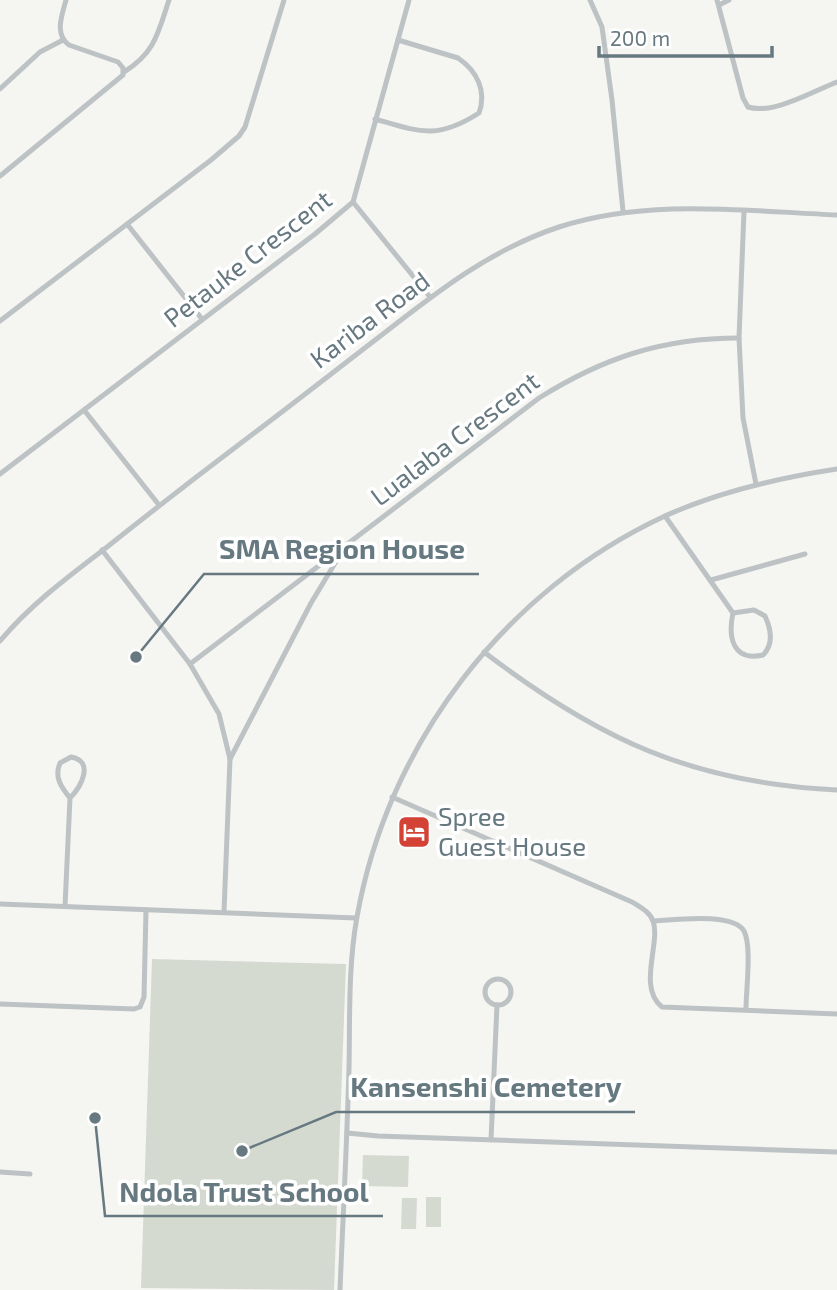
<svg xmlns="http://www.w3.org/2000/svg" width="837" height="1290" font-family="'Exo 2',sans-serif">
	<rect width="100%" height="100%" fill="#f5f5f2"/>
	<g fill="#d5dad1">
		<polygon points="152,959 346,964 334,1290 141,1288"/>
		<polygon points="363,1155 409,1156 408,1187 362,1186"/>
		<rect x="426" y="1197" width="15" height="30"/>
		<polygon points="402,1198 417,1198 416,1229 401,1229"/>
	</g>
	<g fill="none" stroke-linecap="round" stroke-linejoin="round">
		<g stroke="#bdc2c4" stroke-width="5">
			<polyline points="590,0 602,27 612,100 623,211"/>
			<path d="M717 0 743 98 748 107C773 115 813 91 837 82"/>
			<polyline points="719,5 729,0"/>
			<path d="M124 72C155 53 158 33 169 0"/>
			<polyline points="0,89 40,52 63,40"/>
			<path d="M375 119C420 132 437 140 479 113 487 91 477 71 458 58L398 40"/>
			<path d="M0 176 123 75V68L118 62 69 45C54 34 62 15 66 0"/>
			<polyline points="353,202 430,297"/>
			<polyline points="744,211 739,338 743,418 756,484"/>
			<polyline points="127,224 202,319"/>
			<polyline points="0,321 211,160 239,136 245,127 284,0"/>
			<polyline points="84,410 159,505"/>
			<polyline points="0,474 315,234 353,202 409,0"/>
			<path d="M665 516 733 613C728 636 732 662 763 655 774 644 771 629 765 616L754 610 733 613"/>
			<polyline points="102,550 190,664 219,714 230,759 224,912"/>
			<polyline points="711,580 805,554"/>
			<path d="M0 641C31 604 69 576 107 547 151 512 196 477 241 443 289 407 336 370 383 334 438 291 492 249 559 227 648 198 745 211 837 215"/>
			<path d="M484 652C598 739 692 783 837 790"/>
			<path d="M190 664 539 398C603 358 662 338 739 338"/>
			<polyline points="230,759 311,603 343,550"/>
			<path d="M392 797 632 902C640 907 650 912 653 921 661 943 637 987 662 1007L837 1014"/>
			<polyline points="0,904 356,918"/>
			<path d="M65 906 70 798C81 787 95 761 71 757L60 763C54 777 61 787 70 798"/>
			<path d="M653 921C673 920 733 912 744 931 752 946 746 990 746 1009"/>
			<circle cx="498" cy="992" r="13"/>
			<polyline points="0,1004 134,1009 140,1007 144,997 146,910"/>
			<polyline points="347,1133 378,1136 837,1152"/>
			<polyline points="491,1140 497,1005"/>
			<polyline points="0,1172 30,1174"/>
			<path d="M340 1290C343 1216 347 1142 349 1068 350 1019 348 966 357 917 388 743 505 590 665 516 720 491 778 478 837 469"/>
		</g>
	</g>
	<defs>
		<symbol id="hotel-square" viewBox="-11 -11 22 22"><rect x="-9" y="-9" width="18" height="18" rx="4" fill="#d34234" stroke="#fff"/><path d="M-6-4.5h1.5V1H6V5H4.5V3h-9V5H-6ZM-4 0a1.8 1.8 0 1 1 3.6 0ZM.5 0V-2.5h3Q6-2.5 6 0Z" fill="#fff"/></symbol>
	</defs>
	<g fill-rule="evenodd">
		<use href="#hotel-square" x="395" y="813" width="38" height="38"/>
	</g>
	<g text-anchor="middle" stroke-width="7" stroke-linejoin="round" paint-order="stroke">
		<g font-size="26" fill="#677980" stroke="#fff">
			<text transform="translate(248 259) rotate(-38)" y="9">Petauke Crescent</text>
			<text transform="translate(370 320) rotate(-37)" y="9">Kariba Road</text>
			<text transform="translate(455 439) rotate(-37)" y="9">Lualaba Crescent</text>
		</g>
		<g font-size="26" fill="#677980" stroke="#fff" text-anchor="start">
			<text x="438" y="826">Spree<tspan x="438" dy="30">Guest House</tspan></text>
		</g>
	</g>
	<path fill="none" stroke="#677980" stroke-width="2.5" d="M136 657L204 574H479M242 1151L336 1112H635M95 1118L105 1216H383"/>
	<g fill="#677980" stroke="#fff" stroke-width="2.5">
		<circle cx="136" cy="657" r="7"/>
		<circle cx="242" cy="1151" r="7"/>
		<circle cx="95" cy="1118" r="7"/>
	</g>
	<g font-size="28" text-anchor="middle" font-weight="bold" fill="#677980" stroke="#fff" stroke-width="7" stroke-linejoin="round" paint-order="stroke">
		<text x="342" y="559">SMA Region House</text>
		<text x="486" y="1097">Kansenshi Cemetery</text>
		<text x="244" y="1202">Ndola Trust School</text>
	</g>
	<path d="M599 46v10h173v-10" fill="none" stroke="#677980" stroke-width="3.5"/>
	<text x="610" y="46" font-size="21" fill="#677980" stroke="#ffffff" stroke-width="5" paint-order="stroke">200 m</text>
</svg>
